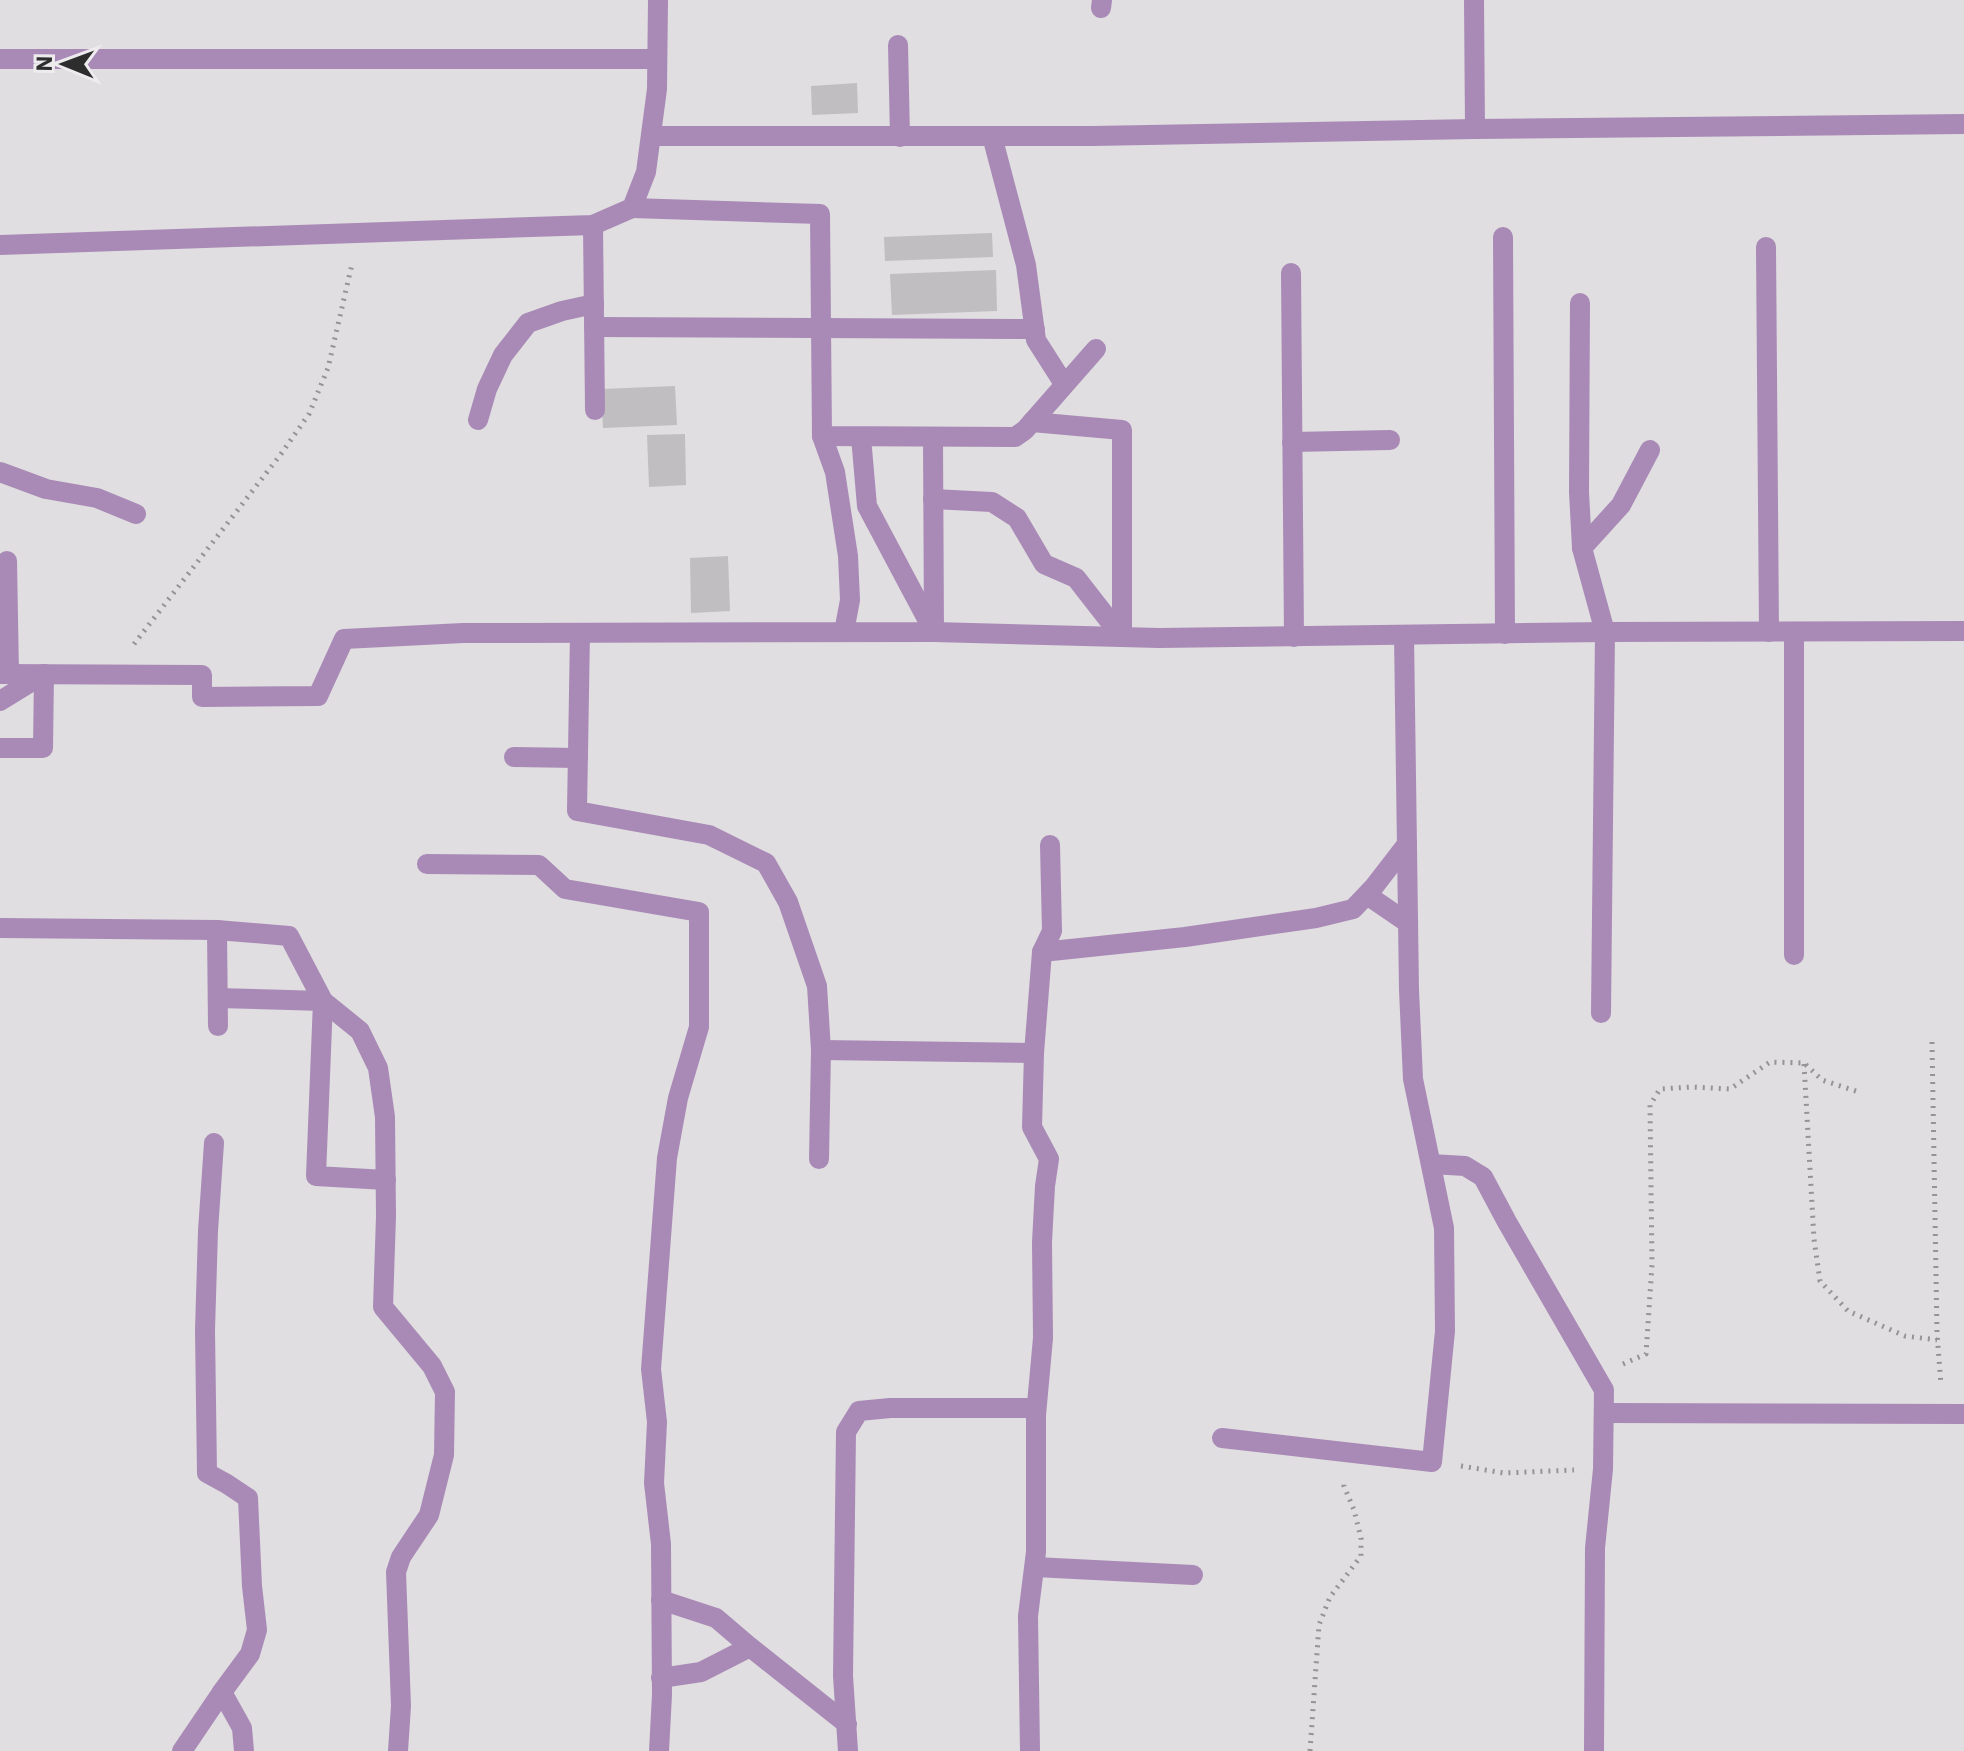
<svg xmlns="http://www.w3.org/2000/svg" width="1964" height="1751" font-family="'IBM Plex Sans',sans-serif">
	<rect width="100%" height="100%" fill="#e0dee0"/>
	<g fill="#c0bec1">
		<polygon points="857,83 858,113 812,115 811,86"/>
		<polygon points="992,233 993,257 885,261 884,237"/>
		<polygon points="996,270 997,311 892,315 890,274"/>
		<polygon points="675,386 677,425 603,428 601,389"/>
		<polygon points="685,434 686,485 649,487 647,435"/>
		<polygon points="728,556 730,611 691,613 690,558"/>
	</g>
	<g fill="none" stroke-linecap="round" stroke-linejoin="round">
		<g stroke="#959495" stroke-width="5" stroke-dasharray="2 6" stroke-linecap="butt">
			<polyline points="134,644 281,454 309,414 328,368 352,264"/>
			<polyline points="1932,1042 1937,1333 1941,1385"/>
			<polyline points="1804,1064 1814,1239 1820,1281 1848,1311 1905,1336 1937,1340"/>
			<polyline points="1623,1364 1646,1354 1652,1265 1650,1105 1660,1089 1691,1087 1730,1089 1770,1062 1804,1063 1822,1080 1859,1092"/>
			<polyline points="1461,1466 1504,1473 1574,1470"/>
			<polyline points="1310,1751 1319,1625 1330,1597 1361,1556 1361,1538 1354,1510 1344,1486 1344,1481"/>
		</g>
		<g stroke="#a98ab7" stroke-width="20">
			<polyline points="1474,0 1475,129 1964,124"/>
			<polyline points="1101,8 1102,0"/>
			<polyline points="898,45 900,137"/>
			<polyline points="0,59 657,59"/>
			<polyline points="651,136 1092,136 1475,129"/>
			<polyline points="992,136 1026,265 1036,340 1064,384"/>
			<polyline points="632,208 820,214 822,436 1015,437 1025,430 1096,349"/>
			<polyline points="593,225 595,410"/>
			<polyline points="1503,237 1505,634"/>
			<polyline points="0,245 593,225 632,208 646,172 657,89 658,0"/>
			<polyline points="1766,247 1769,632"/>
			<polyline points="1291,273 1294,637"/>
			<polyline points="1580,303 1579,492 1582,548 1605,632 1601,1013"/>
			<polyline points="594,327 1035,329"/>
			<polyline points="478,420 487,389 503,355 528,323 562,311 594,304"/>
			<polyline points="1032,422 1122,430 1122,637"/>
			<polyline points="822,436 835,472 848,556 850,600 844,632"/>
			<polyline points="861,437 867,506 934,632 1159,638 1605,632 1964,631"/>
			<polyline points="1292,442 1390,440"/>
			<polyline points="0,472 46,489 97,498 136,514"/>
			<polyline points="933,499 992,502 1017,518 1044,564 1076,578 1122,637"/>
			<polyline points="1582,548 1621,505 1650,450"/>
			<polyline points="7,561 9,674"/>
			<polyline points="1794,632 1794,955"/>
			<polyline points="580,633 577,811 709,835 766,863 788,902 817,986 821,1050 819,1159"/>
			<polyline points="0,674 202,675 202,697 318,696 344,639 463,633 934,632 933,437"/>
			<polyline points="0,701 44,674"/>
			<polyline points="0,748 43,748 44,674"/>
			<polyline points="514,757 578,758"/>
			<polyline points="427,864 539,865 565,889 699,912 699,1027 678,1098 667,1158 651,1369 657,1422 654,1483 661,1544 662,1695 659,1751"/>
			<polyline points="1367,895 1408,923"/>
			<polyline points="0,928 217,930 289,936 323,1001 360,1031 378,1068 385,1117 386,1216 383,1307 432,1366 445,1392 444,1455 429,1515 401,1557 396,1572 401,1706 398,1751"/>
			<polyline points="217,930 218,1026"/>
			<polyline points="1042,952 1185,937 1316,918 1353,909 1373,888 1407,844"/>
			<polyline points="218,998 323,1001 316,1176 386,1180"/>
			<polyline points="821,1050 1034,1053"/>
			<polyline points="214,1143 208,1231 205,1330 207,1473 227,1484 248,1498 252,1586 257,1630 250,1654 222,1692"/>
			<polyline points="1431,1164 1465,1166 1483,1177 1507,1222 1604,1390 1603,1469 1595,1548 1594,1751"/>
			<polyline points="1604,1413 1964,1414"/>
			<polyline points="1036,1415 1043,1338 1042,1242 1045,1186 1049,1159 1032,1127 1034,1053 1042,952 1052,931 1050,845"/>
			<polyline points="1222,1438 1432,1462 1445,1331 1444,1228 1413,1079 1409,990 1404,635"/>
			<polyline points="1035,1567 1193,1575"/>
			<polyline points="661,1600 716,1618 750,1647 847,1724"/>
			<polyline points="661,1678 701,1672 750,1647"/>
			<polyline points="182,1751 222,1692 242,1728 244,1751"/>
			<polyline points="848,1751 843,1676 846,1432 859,1411 890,1408 1036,1408 1036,1552 1028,1616 1030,1751"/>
		</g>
	</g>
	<g transform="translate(64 64) rotate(271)" stroke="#edebee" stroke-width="6" paint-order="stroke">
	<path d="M0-6L14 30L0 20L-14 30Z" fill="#2d2d2e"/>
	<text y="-12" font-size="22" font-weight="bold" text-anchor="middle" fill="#2d2d2e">N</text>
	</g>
</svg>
